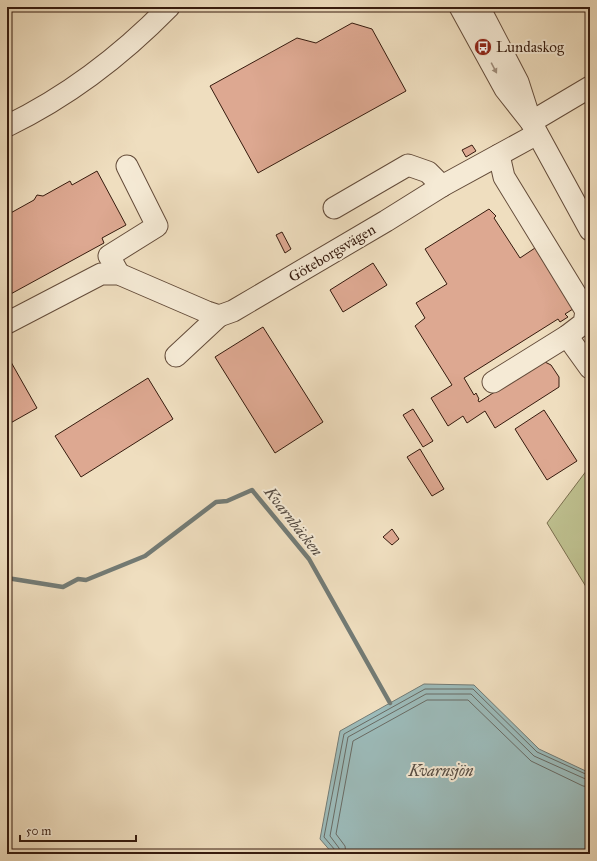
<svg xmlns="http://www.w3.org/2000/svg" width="597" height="861" font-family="'IM FELL Great Primer',serif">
	<rect width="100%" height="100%" fill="#efdebf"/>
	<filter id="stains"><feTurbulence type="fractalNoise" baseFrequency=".005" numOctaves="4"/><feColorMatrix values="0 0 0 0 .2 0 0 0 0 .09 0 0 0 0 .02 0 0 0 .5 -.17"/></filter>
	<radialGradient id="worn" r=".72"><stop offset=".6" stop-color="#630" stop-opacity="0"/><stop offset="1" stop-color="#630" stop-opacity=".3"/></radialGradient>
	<polygon fill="#bec08f" stroke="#7a6e4e" points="590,466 590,609 588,590 547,523"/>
	<polygon fill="#9cbbba" stroke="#737b75" points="424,684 474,685 539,749 590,773 590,854 333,854 320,839 340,731"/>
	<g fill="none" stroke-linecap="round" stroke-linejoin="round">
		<g stroke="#696b64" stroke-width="1">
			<polyline points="335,854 335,850 324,837 344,734 425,689 473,689 537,752 590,776"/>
			<polyline points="340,854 339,848 330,836 348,737 426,694 471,694 534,756 590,781"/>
			<polyline points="346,854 345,846 336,834 353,741 427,700 468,700 531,761 583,786 590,787"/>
		</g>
		<polyline stroke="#737b75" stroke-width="4.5" points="7,578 63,587 78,579 86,580 145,556 216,502 227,501 252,490 309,559 390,703"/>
	</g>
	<g fill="#dda891" stroke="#361b0e">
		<polygon points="352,23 372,29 406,91 258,173 210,86 297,38 316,43"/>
		<polygon points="472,145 476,151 466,157 462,150"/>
		<polygon points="97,171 126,225 102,238 104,243 7,296 7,215 34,200 37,195 43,196 70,181 72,185"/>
		<polygon points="489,209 496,216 494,218 520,258 535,248 573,309 565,314 568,317 560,322 558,319 464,378 474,395 476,393 479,399 478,400 479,402 543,361 551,365 559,377 559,387 495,428 485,411 467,423 463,416 448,426 431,398 452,385 415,326 425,318 416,303 447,284 425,249"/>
		<polygon points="282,232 291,249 285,253 276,235"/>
		<polygon points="373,263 387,285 343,312 330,290"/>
		<polygon points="263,327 323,422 275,453 215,357"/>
		<polygon points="7,355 37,408 7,425"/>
		<polygon points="148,378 173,419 81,477 55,436"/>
		<polygon points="413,409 433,441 423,447 403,415"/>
		<polygon points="544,410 577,461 547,480 515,429"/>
		<polygon points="420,449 444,489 432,496 407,457"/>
		<polygon points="392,529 399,539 392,545 383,537"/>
	</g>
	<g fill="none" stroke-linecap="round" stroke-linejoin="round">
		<defs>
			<g id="minor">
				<polyline points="460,7 505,89 531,122 590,230"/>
				<polyline points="479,7 518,82 527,110"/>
				<polyline points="531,122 590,87"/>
				<path d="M7 126C67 97 122 55 169 7"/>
				<polyline points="334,208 408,165 428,172 442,186"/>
				<polyline points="119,274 109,256 157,226 127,166"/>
				<polyline points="7,323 101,274 119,274 207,312 219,316 233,311 386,221 442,186 537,134"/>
				<polyline points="567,336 590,368"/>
				<polyline points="176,356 219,316"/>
				<polyline points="493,382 567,336 584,323 586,311 504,177 499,155"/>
			</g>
		</defs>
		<use href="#minor" stroke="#644c3a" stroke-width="23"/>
		<use href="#minor" stroke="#f5ead5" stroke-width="21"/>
	</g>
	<defs><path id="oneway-solid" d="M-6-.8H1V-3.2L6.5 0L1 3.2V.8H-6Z"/></defs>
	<use fill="#9f8d7b" href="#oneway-solid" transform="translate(494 68) rotate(62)"/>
	<defs>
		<symbol id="bus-disc" viewBox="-11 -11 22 22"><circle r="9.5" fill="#8f2418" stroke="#f5ead5"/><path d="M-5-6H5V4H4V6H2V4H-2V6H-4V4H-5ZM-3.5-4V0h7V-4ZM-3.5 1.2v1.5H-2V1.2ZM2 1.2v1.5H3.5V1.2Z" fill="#fff"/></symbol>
	</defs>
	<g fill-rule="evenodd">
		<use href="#bus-disc" x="473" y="37" width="20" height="20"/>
	</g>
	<g text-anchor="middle" stroke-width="4" stroke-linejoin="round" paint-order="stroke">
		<g font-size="15" fill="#361b0e" stroke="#f5ead5" text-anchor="start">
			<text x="496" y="52">Lundaskog</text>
		</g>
		<g font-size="15" fill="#361b0e" stroke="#f5ead5">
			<text transform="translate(332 253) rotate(-31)" y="5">Göteborgsvägen</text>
		</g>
		<g font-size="16" font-style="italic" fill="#554b42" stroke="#f5ead5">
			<text transform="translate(294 521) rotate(52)" y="6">Kvarnbäcken</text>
			<text x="441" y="776">Kvarnsjön</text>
		</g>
	</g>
	<rect width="597" height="861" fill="none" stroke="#efdebf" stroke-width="24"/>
	<rect x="8" y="8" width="581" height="845" fill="none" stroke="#361b0e" stroke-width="2"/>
	<rect x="12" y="12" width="573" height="837" fill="none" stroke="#361b0e"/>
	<path d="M20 835v6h116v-6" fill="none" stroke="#361b0e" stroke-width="2"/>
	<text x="26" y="835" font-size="12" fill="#361b0e" stroke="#f5ead5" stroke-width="3" paint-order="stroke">50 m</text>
	<rect width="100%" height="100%" filter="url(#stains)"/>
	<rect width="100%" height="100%" fill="url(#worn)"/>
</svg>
